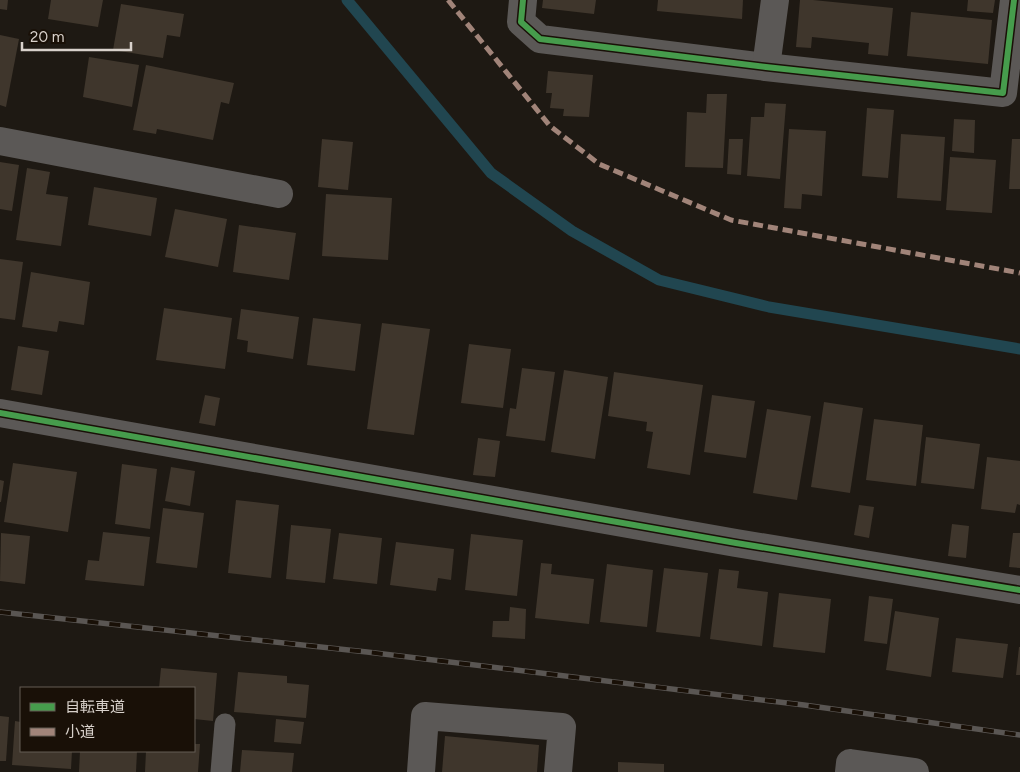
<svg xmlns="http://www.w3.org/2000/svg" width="1020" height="772" font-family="Figtree,'Noto Sans JP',sans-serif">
	<rect width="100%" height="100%" fill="#1e1913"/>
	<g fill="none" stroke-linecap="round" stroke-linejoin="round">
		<polyline stroke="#214650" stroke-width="11" points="347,0 491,173 572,231 659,280 769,307 1020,349"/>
	</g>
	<g fill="#3f362c">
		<polygon points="0,0 8,0 7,10 0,9"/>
		<polygon points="51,0 103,0 98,27 48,19"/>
		<polygon points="543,0 596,0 594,14 542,8"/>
		<polygon points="658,0 743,0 742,19 657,11"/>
		<polygon points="800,0 813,0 893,8 888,56 868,54 869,43 812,37 811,48 796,47"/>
		<polygon points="968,0 995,0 993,13 967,11"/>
		<polygon points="121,4 184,14 180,37 167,35 163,58 113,50"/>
		<polygon points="911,12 992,20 988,64 907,56"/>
		<polygon points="0,35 19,39 6,107 0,105"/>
		<polygon points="89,57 139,65 132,107 83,97"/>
		<polygon points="146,65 234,83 229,104 221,102 213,140 157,129 156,134 133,130"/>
		<polygon points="548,71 593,75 589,117 563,116 564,109 550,108 552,93 546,93"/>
		<polygon points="707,94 727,94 723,168 685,167 687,112 706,113"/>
		<polygon points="765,103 786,104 780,179 747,176 751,117 764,117"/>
		<polygon points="867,108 894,110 888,178 862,176"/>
		<polygon points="954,119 975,120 974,153 952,151"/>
		<polygon points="789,129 826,131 822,196 802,194 801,209 784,208"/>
		<polygon points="901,134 945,137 941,201 897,198"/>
		<polygon points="322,139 353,142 348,190 318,187"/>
		<polygon points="729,139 743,139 741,175 727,174"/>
		<polygon points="1012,139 1020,139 1020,189 1009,189"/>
		<polygon points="950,157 996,160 992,213 946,210"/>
		<polygon points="0,162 19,165 12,211 0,209"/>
		<polygon points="27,168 50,172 46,194 68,197 61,246 16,240"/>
		<polygon points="94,187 157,198 151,236 88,225"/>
		<polygon points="326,194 392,198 388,260 322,256"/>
		<polygon points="175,209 227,219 218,267 165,257"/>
		<polygon points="239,225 296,233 289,280 233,272"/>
		<polygon points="0,259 23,262 15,320 0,318"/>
		<polygon points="31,272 90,282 84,325 59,321 57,332 22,327"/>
		<polygon points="164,308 232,318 225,369 156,360"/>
		<polygon points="241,309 299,317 293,359 247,352 248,341 237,339"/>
		<polygon points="313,318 361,324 355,371 307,365"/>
		<polygon points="382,323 430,329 414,435 367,429"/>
		<polygon points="469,344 511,349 503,408 461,403"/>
		<polygon points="18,346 49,351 42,395 11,390"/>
		<polygon points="522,368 555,372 545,441 506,436 510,408 516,409"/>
		<polygon points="564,370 608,377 595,459 551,452"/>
		<polygon points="614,372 703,385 690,475 647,468 653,432 646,431 647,422 608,416"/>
		<polygon points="205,395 220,398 215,426 199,423"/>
		<polygon points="712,395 755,401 746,458 704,452"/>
		<polygon points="824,402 863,408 850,493 811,487"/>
		<polygon points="767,409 811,416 797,500 753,493"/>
		<polygon points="874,419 923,425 916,486 866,480"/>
		<polygon points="926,437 980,444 974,489 921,483"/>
		<polygon points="478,438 500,441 495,477 473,475"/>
		<polygon points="987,457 1020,461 1020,505 1017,504 1015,513 981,509"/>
		<polygon points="13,463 77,472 68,532 4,522"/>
		<polygon points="122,464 157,469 150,529 115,524"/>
		<polygon points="171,467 195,471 190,506 165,501"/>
		<polygon points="0,480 4,481 1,502 0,502"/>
		<polygon points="236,500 279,505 271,578 228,573"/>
		<polygon points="859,505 874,507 869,538 854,535"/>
		<polygon points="163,508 204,513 197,568 156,563"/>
		<polygon points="952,524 969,526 966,558 948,556"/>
		<polygon points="291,525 331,529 325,583 286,579"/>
		<polygon points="103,532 150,537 144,586 85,580 88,560 99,561"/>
		<polygon points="1,533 30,536 25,584 0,581"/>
		<polygon points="339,533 382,538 377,584 333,579"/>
		<polygon points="1013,533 1020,533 1020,568 1009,567"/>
		<polygon points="471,534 523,540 517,596 465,590"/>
		<polygon points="396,542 454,549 451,580 438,578 436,591 390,585"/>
		<polygon points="541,563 552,564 551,574 594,579 589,624 535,618"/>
		<polygon points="607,564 653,570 647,627 600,622"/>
		<polygon points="664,568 708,573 700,637 656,632"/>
		<polygon points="719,569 739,571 737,588 768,592 762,646 710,639"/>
		<polygon points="779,593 831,599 825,653 773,647"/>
		<polygon points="869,596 893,599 887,644 864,641"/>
		<polygon points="510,607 526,609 525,639 492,637 493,621 509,621"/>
		<polygon points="895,611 939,618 931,677 886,670"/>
		<polygon points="956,638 1008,644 1003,678 952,672"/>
		<polygon points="1019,647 1020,647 1020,675 1016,675"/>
		<polygon points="161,668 217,673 213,721 194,719 194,688 159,688"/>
		<polygon points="238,672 287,676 287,683 309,685 306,718 234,712"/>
		<polygon points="0,716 9,717 6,761 0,761"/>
		<polygon points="276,719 304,722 301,744 274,742"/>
		<polygon points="15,721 21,722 21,751 72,751 71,769 12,765"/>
		<polygon points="445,736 539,745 537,772 442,772"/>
		<polygon points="194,744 200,744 198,772 145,772 146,751 194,751"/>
		<polygon points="242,750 294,753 292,772 240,772"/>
		<polygon points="80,751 137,751 136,772 79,772"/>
		<polygon points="618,762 664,764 664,772 618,772"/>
	</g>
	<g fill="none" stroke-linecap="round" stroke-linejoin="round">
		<polyline stroke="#5b5856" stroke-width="21" points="221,772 225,724"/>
		<g stroke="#5b5856" stroke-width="28">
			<polyline points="523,0 521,22 540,39 766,67 1003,93 1014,0"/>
			<polyline points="766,67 775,0"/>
			<polyline points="0,141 279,194"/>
			<polyline points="0,413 736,543 1020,590"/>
			<polyline points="421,772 425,716 562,727 558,772"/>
			<polyline points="849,772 850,763 915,772"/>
		</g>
		<defs>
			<polyline id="rail" points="0,612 367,652 804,705 1020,735"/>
		</defs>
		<use href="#rail" stroke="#5a5653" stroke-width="5.5"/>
		<use href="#rail" stroke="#191007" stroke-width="4" stroke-dasharray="11" stroke-linecap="butt"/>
		<polyline stroke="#a18479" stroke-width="5" stroke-dasharray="10 5" stroke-linecap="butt" points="448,0 550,126 599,164 731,220 1020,273"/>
		<defs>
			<g id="cycleway">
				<polyline points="523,0 521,22 540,39 766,67 1003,93 1014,0"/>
				<polyline points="0,413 736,543 1020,590"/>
			</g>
		</defs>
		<use href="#cycleway" stroke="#191007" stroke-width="9"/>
		<use href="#cycleway" stroke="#469c4c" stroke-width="6"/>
	</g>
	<rect x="20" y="687" width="175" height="65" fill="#191007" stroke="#655d55"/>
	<rect x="30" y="703" width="25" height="8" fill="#469c4c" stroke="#655d55"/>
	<text x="65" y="712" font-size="15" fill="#d8d1cb">自転車道</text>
	<rect x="30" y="728" width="25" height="8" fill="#a18479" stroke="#655d55"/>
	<text x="65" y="737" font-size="15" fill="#d8d1cb">小道</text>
	<path d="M22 42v8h109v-8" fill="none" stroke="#d8d1cb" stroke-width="2.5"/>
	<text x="30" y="42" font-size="15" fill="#d8d1cb" stroke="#191007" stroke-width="4" paint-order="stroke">20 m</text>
</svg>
